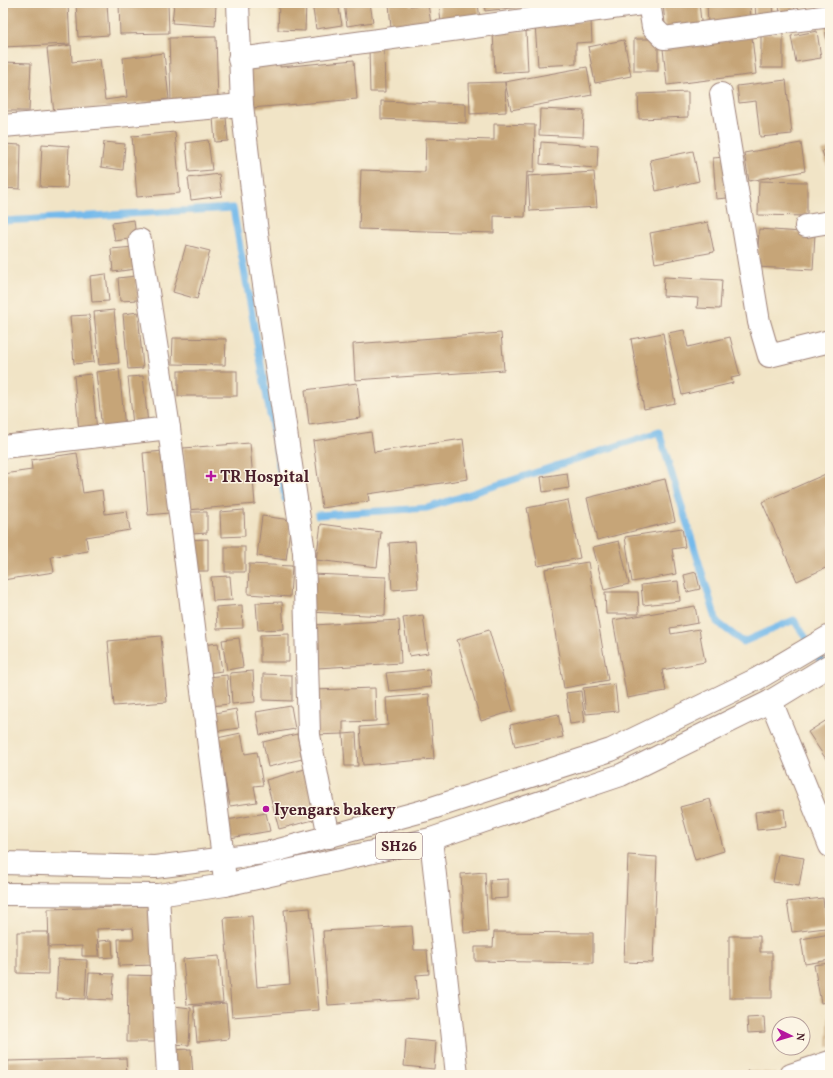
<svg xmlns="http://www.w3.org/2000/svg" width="833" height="1078" font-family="Vollkorn,serif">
	<rect width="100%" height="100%" fill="#fcf5e5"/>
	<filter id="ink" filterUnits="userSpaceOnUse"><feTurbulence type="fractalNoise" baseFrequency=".025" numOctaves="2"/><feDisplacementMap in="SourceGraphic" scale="8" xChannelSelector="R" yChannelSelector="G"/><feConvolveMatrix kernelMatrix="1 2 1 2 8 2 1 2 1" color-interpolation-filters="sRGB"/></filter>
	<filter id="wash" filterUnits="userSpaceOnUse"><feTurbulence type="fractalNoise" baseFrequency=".012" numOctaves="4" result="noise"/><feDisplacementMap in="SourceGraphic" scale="16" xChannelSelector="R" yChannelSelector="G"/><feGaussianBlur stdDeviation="0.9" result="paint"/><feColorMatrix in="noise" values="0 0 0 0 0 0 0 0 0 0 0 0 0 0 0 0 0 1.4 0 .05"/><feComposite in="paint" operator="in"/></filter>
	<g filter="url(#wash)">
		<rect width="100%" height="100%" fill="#f1e4c6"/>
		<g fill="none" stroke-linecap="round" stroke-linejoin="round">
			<g stroke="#74baeb" stroke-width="7">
				<polyline points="3,221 233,208 285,499"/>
				<polyline points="318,515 427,508 659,432 717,622 743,642 794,620 825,667"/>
			</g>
		</g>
		<g id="blocks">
			<g fill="#c6a578">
				<polygon points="3,3 68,3 70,44 3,47"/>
				<polygon points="76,3 107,3 109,35 78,37"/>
				<polygon points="119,3 168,3 169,33 120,34"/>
				<polygon points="174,3 216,3 215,26 172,23"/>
				<polygon points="279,3 306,3 305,31 278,30"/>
				<polygon points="312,3 338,3 342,25 316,29"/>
				<polygon points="344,3 370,3 373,22 347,26"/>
				<polygon points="389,3 410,3 410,6 428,4 431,24 391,29"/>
				<polygon points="439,3 478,3 480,20 441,23"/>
				<polygon points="484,3 529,3 529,6 485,11"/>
				<polygon points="663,3 699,3 702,30 666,34"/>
				<polygon points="707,3 750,3 751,21 708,24"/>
				<polygon points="755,3 773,3 774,18 756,20"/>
				<polygon points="779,3 794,3 795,15 780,16"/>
				<rect x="814" y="3" width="16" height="4"/>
				<polygon points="591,21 592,42 576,43 576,64 538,66 535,24"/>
				<polygon points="825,25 830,25 830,63 829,63"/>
				<polygon points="526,31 528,71 495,73 493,32"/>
				<polygon points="817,31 821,58 796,62 791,36"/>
				<rect x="761" y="34" width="22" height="34"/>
				<polygon points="216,37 218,100 171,101 169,38"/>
				<polygon points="752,37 756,74 667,85 663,49"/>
				<rect x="634" y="39" width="24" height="32"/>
				<polygon points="624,40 631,76 595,83 588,47"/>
				<polygon points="71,45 72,62 100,59 105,100 127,97 123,58 164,53 169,99 54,114 47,48"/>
				<polygon points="384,46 385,92 370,92 369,47"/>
				<polygon points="354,60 357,99 251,108 248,65 280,62 280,67"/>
				<polygon points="3,62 31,63 29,111 3,111"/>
				<polygon points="587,67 592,95 511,110 505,82"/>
				<polygon points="786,80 792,134 760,137 756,101 739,103 737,86"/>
				<polygon points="505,82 506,112 470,114 469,83"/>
				<polygon points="688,92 688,117 639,119 638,94"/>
				<polygon points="381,101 466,104 466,123 381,119"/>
				<polygon points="540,109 584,111 583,137 539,135"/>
				<polygon points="226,117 228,141 215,142 213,118"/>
				<polygon points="494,124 535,125 534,173 527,172 525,217 494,216 494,233 359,229 361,170 425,172 426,138 494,140"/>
				<polygon points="175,132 180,193 137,197 132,136"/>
				<polygon points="208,140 212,170 189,172 186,143"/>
				<polygon points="104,142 125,144 123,170 101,167"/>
				<polygon points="541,142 598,146 597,168 540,164"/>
				<polygon points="801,143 805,171 749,181 744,153"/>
				<polygon points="3,144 21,145 20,189 3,188"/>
				<polygon points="42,144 69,146 67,188 40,187"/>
				<polygon points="830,148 830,175 822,151"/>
				<polygon points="693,151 699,181 656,191 650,160"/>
				<polygon points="725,157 727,198 716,199 713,158"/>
				<polygon points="594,172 597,207 530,211 528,176"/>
				<polygon points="219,174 222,196 191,200 188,178"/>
				<polygon points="759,181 807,182 807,216 758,215"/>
				<polygon points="134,220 136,238 115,241 112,223"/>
				<polygon points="708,222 714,252 655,263 650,233"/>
				<polygon points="759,229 815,233 813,270 757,267"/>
				<polygon points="186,245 210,251 197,299 173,292"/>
				<polygon points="134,247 136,269 113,272 111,249"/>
				<polygon points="106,274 109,301 92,302 90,276"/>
				<polygon points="136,276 138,300 120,301 118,278"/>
				<polygon points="664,277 722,280 720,309 697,308 698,298 663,296"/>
				<polygon points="114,310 119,363 99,365 94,312"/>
				<polygon points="138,312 143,368 128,369 123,314"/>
				<polygon points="89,315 94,362 74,364 70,316"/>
				<polygon points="684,330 688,347 730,337 740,376 731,378 733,383 682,395 668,333"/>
				<polygon points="501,333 504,370 355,380 353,344"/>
				<polygon points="663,333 675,403 644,409 631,339"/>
				<polygon points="173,338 226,339 225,365 172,364"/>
				<polygon points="119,369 125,428 102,430 96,372"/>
				<rect x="178" y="371" width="59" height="25"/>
				<polygon points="91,374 97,430 79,431 74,376"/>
				<polygon points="143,376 148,424 133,425 128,377"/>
				<polygon points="357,383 361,418 309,425 305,390"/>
				<polygon points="371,432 374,452 463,439 468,479 368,494 369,501 322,508 313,441"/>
				<polygon points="250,443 255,504 188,510 183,448"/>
				<polygon points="163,451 169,513 148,515 143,453"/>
				<polygon points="77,453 83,493 102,490 105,514 127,511 130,530 86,537 88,551 51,557 54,572 3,580 3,474 32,470 31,460"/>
				<polygon points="830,472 830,566 797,581 762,502"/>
				<polygon points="567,473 569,488 543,492 541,477"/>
				<polygon points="665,479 675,521 597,540 587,498"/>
				<polygon points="568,500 580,558 538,566 527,508"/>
				<polygon points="244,510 245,536 221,537 220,512"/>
				<polygon points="190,512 207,512 207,533 191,534"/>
				<polygon points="262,516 291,520 286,560 257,556"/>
				<polygon points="321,524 381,532 377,567 316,560"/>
				<polygon points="682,528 685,547 672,549 676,574 632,582 625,537"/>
				<polygon points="208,539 208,571 187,571 186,540"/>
				<polygon points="415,541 418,588 392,590 389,543"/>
				<polygon points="619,541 629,584 604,590 593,547"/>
				<rect x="225" y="547" width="20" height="25"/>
				<polygon points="588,562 608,680 564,688 545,569"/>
				<polygon points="249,564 292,566 290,597 248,594"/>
				<polygon points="696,572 700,589 687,592 684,575"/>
				<polygon points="311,574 386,577 385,616 310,612"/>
				<polygon points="230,576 232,600 213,601 211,577"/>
				<polygon points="678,581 680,601 643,605 641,585"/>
				<polygon points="605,592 638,592 639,614 606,614"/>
				<polygon points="282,602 284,629 258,630 256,603"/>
				<polygon points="242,605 243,628 217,629 216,607"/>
				<polygon points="695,606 698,623 670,628 671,634 699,629 705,662 662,670 666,691 627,698 613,620"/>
				<polygon points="423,615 428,653 409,656 403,618"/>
				<polygon points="399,620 401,663 317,668 314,625"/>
				<polygon points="489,630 513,711 481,721 457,640"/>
				<polygon points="289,634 289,662 260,662 260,635"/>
				<polygon points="161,636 167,702 114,706 108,641"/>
				<polygon points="239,638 243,667 227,670 222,640"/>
				<polygon points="218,643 222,671 208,673 203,645"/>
				<polygon points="429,669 431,687 389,691 386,673"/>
				<polygon points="253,671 255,702 232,704 230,673"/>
				<polygon points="263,674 292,675 292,701 263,700"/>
				<polygon points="227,675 229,704 211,706 208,677"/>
				<polygon points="615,684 618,711 586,714 583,688"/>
				<polygon points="375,688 376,721 343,722 343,734 314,735 313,690"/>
				<polygon points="581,691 585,722 570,724 566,693"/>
				<polygon points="429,694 434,759 363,765 360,727 388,725 386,698"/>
				<polygon points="291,706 295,729 260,735 256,712"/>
				<polygon points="236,709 239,728 218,731 215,713"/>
				<polygon points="558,714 563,737 515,747 510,725"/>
				<polygon points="830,718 830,765 808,732"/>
				<polygon points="241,733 245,754 257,752 263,785 254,786 257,802 230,806 217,738"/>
				<polygon points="356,733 358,766 345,766 343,734"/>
				<polygon points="297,734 302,759 268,767 263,742"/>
				<polygon points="305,769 317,819 279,829 266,780"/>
				<polygon points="710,799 724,851 695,860 680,807"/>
				<polygon points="784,809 786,827 757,830 755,812"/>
				<polygon points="266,813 270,831 230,838 227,820"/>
				<polygon points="778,854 804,858 799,886 773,882"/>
				<polygon points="628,855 657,857 653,963 624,962"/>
				<polygon points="485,872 488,932 464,933 461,874"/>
				<polygon points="508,879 508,898 491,899 490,880"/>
				<polygon points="823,898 826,928 792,932 787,902"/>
				<polygon points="156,906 157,965 119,966 118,939 134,939 133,928 97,929 98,956 82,956 82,946 49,947 48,909"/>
				<polygon points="310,908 319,1010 232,1017 224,918 252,916 257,987 290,984 284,910"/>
				<polygon points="412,926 414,950 427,950 429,974 416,975 418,999 328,1005 323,931"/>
				<polygon points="17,932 48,932 48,974 17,973"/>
				<polygon points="494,932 593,933 593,963 475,961 475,947 493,947"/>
				<polygon points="830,934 830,960 805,964 801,939"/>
				<polygon points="729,936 760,936 760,952 772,952 772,998 729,998"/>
				<polygon points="112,940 113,957 100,958 99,941"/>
				<polygon points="219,956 223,1002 187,1005 183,959"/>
				<polygon points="58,959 87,960 85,999 56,998"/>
				<polygon points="830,963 830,1001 821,1003 814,965"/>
				<polygon points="89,973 114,974 112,1000 87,999"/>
				<polygon points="128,975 162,976 161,1042 127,1042"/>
				<polygon points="226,1003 229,1039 197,1042 194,1006"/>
				<polygon points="174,1006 191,1008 189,1045 171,1044"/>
				<polygon points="829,1012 830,1012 830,1047 827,1047"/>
				<polygon points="764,1017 765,1032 748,1033 747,1018"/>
				<polygon points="406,1039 436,1042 434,1069 404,1066"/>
				<polygon points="191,1049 193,1075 171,1075 169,1050"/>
				<polygon points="126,1058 127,1075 8,1075 8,1061"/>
				<polygon points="748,1071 775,1073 775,1075 748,1075"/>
				<polygon points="409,1072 434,1074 433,1075 408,1075"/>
			</g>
		</g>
	</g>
	<g filter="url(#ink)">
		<use href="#blocks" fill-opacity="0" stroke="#9e8278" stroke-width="1"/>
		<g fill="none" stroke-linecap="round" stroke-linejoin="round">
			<defs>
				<g id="minor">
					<polyline points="238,3 242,105 260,258 304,552 309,735 329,837"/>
					<polyline points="239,59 649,3 653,27 664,38 830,16"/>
					<polyline points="721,94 759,322 769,356 830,341"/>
					<polyline points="3,126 242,105"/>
					<polyline points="806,226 830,222"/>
					<polyline points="140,240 169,428 223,858 225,885"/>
					<polyline points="3,447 169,428"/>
					<polyline points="771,701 830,846"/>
					<polyline points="431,839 457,1075"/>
					<polyline points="158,895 168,1075"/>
					<polyline points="791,1075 830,1062"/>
				</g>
				<g id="primary">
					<polyline points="3,863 155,867 271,852 423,811 611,750 757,679 830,636"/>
					<polyline points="3,894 158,895 225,885 431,839 621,775 771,701 830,665"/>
				</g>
			</defs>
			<use href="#minor" stroke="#9e8278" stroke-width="24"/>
			<use href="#primary" stroke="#9e8278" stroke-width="24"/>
			<use href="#minor" stroke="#fff" stroke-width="22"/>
			<use href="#primary" stroke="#fff" stroke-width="22"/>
		</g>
	</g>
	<g fill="#b5179e" stroke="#fcf5e5" stroke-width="1.5">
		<path d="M209 470h4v4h4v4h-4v4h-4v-4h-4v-4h4z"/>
		<circle cx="266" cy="809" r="4"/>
	</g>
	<g text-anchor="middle" stroke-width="3" stroke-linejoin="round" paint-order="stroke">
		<rect fill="#fcf5e5" stroke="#7f5f63" stroke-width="1" x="376" y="833" width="46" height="26" rx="3"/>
		<g font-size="15" font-weight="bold" fill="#4a1f2b">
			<text x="399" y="851">SH26</text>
		</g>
		<g font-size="16" font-weight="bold" fill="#4a1f2b" stroke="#fcf5e5" text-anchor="start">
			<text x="220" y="482">TR Hospital</text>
			<text x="274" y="815">Iyengars bakery</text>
		</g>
	</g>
	<rect width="833" height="1078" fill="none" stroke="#fcf5e5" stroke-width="16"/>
	<g transform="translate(791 1036) rotate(95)"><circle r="19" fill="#fcf5e5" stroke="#b59f9b"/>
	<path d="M0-3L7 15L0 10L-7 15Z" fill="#b5179e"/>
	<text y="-6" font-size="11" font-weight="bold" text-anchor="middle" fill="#4a1f2b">N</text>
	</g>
</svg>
